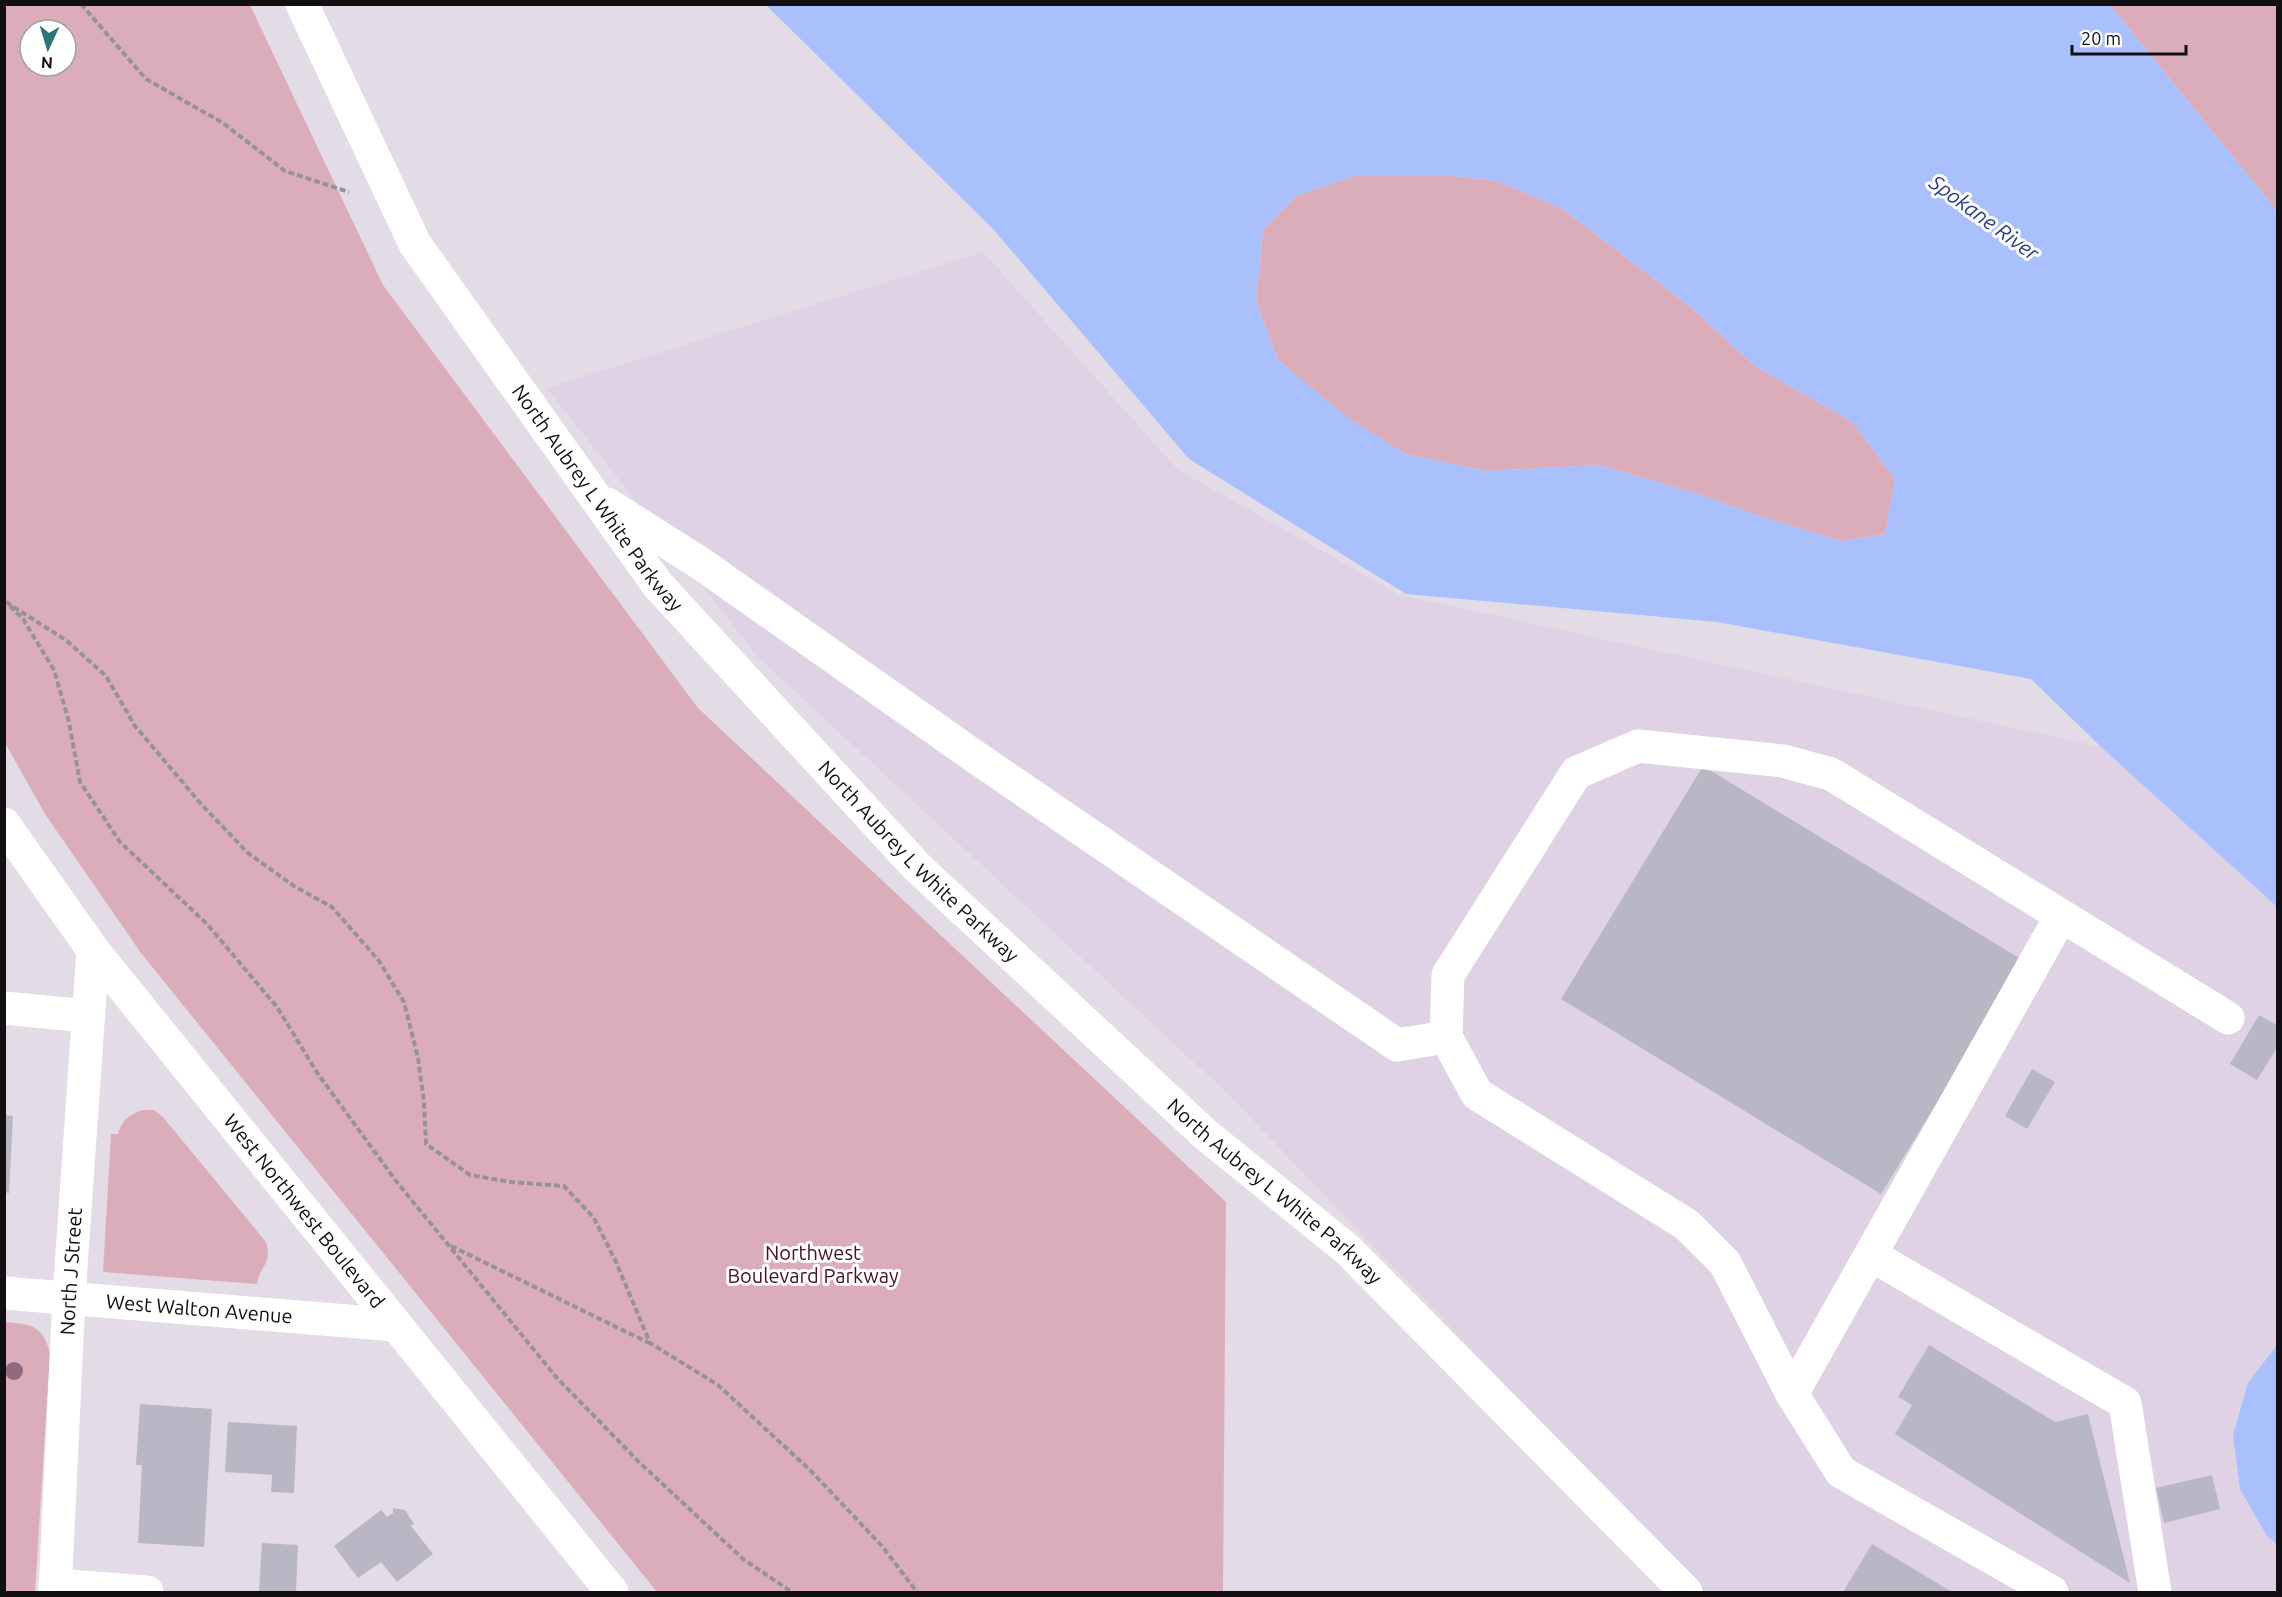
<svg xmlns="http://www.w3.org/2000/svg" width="2282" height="1597" font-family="Ubuntu,sans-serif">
	<rect width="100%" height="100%" fill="#e3dce7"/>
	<polygon fill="#ded2e4" points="983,252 1177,469 1400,595 2101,747 2277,907 2277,1592 1705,1592 1669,1556 1227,1093 759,658 547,388"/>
	<g fill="#dbadba" fill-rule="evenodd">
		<path d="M4 5H250L383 285 698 708 1226 1202 1223 1592H657L141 953 45 814 5 743ZM30 30H66V66H30Z"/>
		<polygon points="2110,5 2277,5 2277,211"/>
		<polygon points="1355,176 1453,176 1497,181 1563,209 1693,309 1754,365 1852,422 1895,479 1885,534 1841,541 1756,515 1695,493 1599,465 1486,471 1405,454 1346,417 1278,360 1256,301 1263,230 1296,196"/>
		<path d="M142 1110H154L163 1117 266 1242C273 1265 260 1264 257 1284L103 1272 111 1134H118C122 1120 129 1115 142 1110Z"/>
		<path d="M4 1322C32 1324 42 1325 50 1353L35 1592H5Z"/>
	</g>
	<g fill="#aac0fd" fill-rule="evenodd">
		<path d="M766 5H2110L2277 211V907L2101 747 2031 679 1717 622 1406 594 1189 459 994 230ZM1355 176H1453L1497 181 1563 209 1693 309 1754 365 1852 422 1895 479 1885 534 1841 541 1756 515 1695 493 1599 465 1486 471 1405 454 1347 417 1278 360 1256 301 1263 230 1296 196Z"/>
		<polygon points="2277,1345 2277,1544 2267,1536 2240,1489 2233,1435 2248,1383"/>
	</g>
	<g fill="#b9b7c3">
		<polygon points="1703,766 2024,961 1881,1194 1561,999"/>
		<polygon points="2259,1015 2278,1026 2278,1046 2257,1080 2230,1064"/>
		<polygon points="2032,1069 2055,1082 2027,1129 2005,1116"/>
		<polygon points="4,1115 13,1116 9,1193 4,1192"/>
		<polygon points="1929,1345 2055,1422 2088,1414 2130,1583 1895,1434 1912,1405 1898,1397"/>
		<polygon points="140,1404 212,1409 204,1547 138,1543 142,1465 136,1465"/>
		<polygon points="228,1422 297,1426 294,1493 271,1492 272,1475 225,1472"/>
		<polygon points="2212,1475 2220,1509 2164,1523 2156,1488"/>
		<polygon points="393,1508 405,1510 414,1524 411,1526 433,1554 397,1582 381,1562 358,1578 334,1546 381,1510 387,1517 393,1513"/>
		<polygon points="262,1543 298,1545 296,1592 259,1592"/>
		<polygon points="1872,1544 1952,1592 1843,1592"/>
	</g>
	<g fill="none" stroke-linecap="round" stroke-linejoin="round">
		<g stroke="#97929a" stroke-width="4" stroke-dasharray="6 3" stroke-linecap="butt">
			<polyline points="81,4 146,79 223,123 285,171 349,192"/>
			<polyline points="6,602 67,641 106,676 135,726 201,804 248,853 294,886 332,907 379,961 404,1002 418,1058 424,1102 426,1144 470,1175 511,1182 564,1186 594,1218 616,1262 650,1343 718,1385 811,1471 882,1546 917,1592"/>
			<polyline points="10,606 23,619 54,670 69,722 80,782 120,842 207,924 277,1007 318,1074 396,1181 557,1378 639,1462 743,1559 792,1592"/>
			<polyline points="451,1246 649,1343"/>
		</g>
		<g stroke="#fff" stroke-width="33">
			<path id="s1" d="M302 4 415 244 657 584 917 867 1205 1134 1348 1250 1686 1592"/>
			<polyline points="607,504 700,563 974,756 1397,1045 1446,1037"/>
			<polyline points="4,1008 88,1016"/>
			<polyline points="1871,1255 2125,1403 2155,1592"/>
			<path id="s2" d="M4 1293 396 1325"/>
			<polyline points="1792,1394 2061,916"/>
			<polyline points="55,1585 147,1592"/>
			<path id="s3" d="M55 1592 69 1297 93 950"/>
			<polyline points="2052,1592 1841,1472 1792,1394 1725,1263 1687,1225 1477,1094 1446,1037 1448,975 1576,773 1638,746 1783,761 1831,774 2228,1018"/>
		</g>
		<path stroke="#fff" stroke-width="33" id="s4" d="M4 824 93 950 612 1592"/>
	</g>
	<circle fill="#906a7e" cx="14" cy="1371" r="9"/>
	<g text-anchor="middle" stroke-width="6" stroke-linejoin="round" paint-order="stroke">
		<g font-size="20" fill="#110f12" stroke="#fff">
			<text dy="7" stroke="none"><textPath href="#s1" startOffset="578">North Aubrey L White Parkway</textPath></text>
			<text dy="7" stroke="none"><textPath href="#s1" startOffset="1064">North Aubrey L White Parkway</textPath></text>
			<text dy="7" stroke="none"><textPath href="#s1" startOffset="1550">North Aubrey L White Parkway</textPath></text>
			<text dy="7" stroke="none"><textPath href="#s4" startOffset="490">West Northwest Boulevard</textPath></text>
			<text dy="7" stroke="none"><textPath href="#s3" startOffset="321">North J Street</textPath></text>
			<text dy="7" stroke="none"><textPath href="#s2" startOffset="196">West Walton Avenue</textPath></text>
		</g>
		<g font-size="20" fill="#4c0d28" stroke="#fff">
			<text x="813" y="1260">Northwest<tspan x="813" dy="23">Boulevard Parkway</tspan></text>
		</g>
		<g font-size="21" font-style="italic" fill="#2a3c83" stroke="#fff">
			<text transform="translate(1984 218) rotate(36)" y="7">Spokane River</text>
		</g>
	</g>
	<rect width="2282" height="1597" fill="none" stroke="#110f12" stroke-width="12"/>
	<g transform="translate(48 48) rotate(184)"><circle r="28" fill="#ffffff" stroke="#a09fa0" stroke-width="1.5"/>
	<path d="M0-4.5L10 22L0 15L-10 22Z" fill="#2c757b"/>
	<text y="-9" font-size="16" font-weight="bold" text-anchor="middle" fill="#110f12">N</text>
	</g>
	<path d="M2072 45v9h114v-9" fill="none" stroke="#110f12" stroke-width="3"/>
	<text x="2081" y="45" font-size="18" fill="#110f12" stroke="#ffffff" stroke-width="4.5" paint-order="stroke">20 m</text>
</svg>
